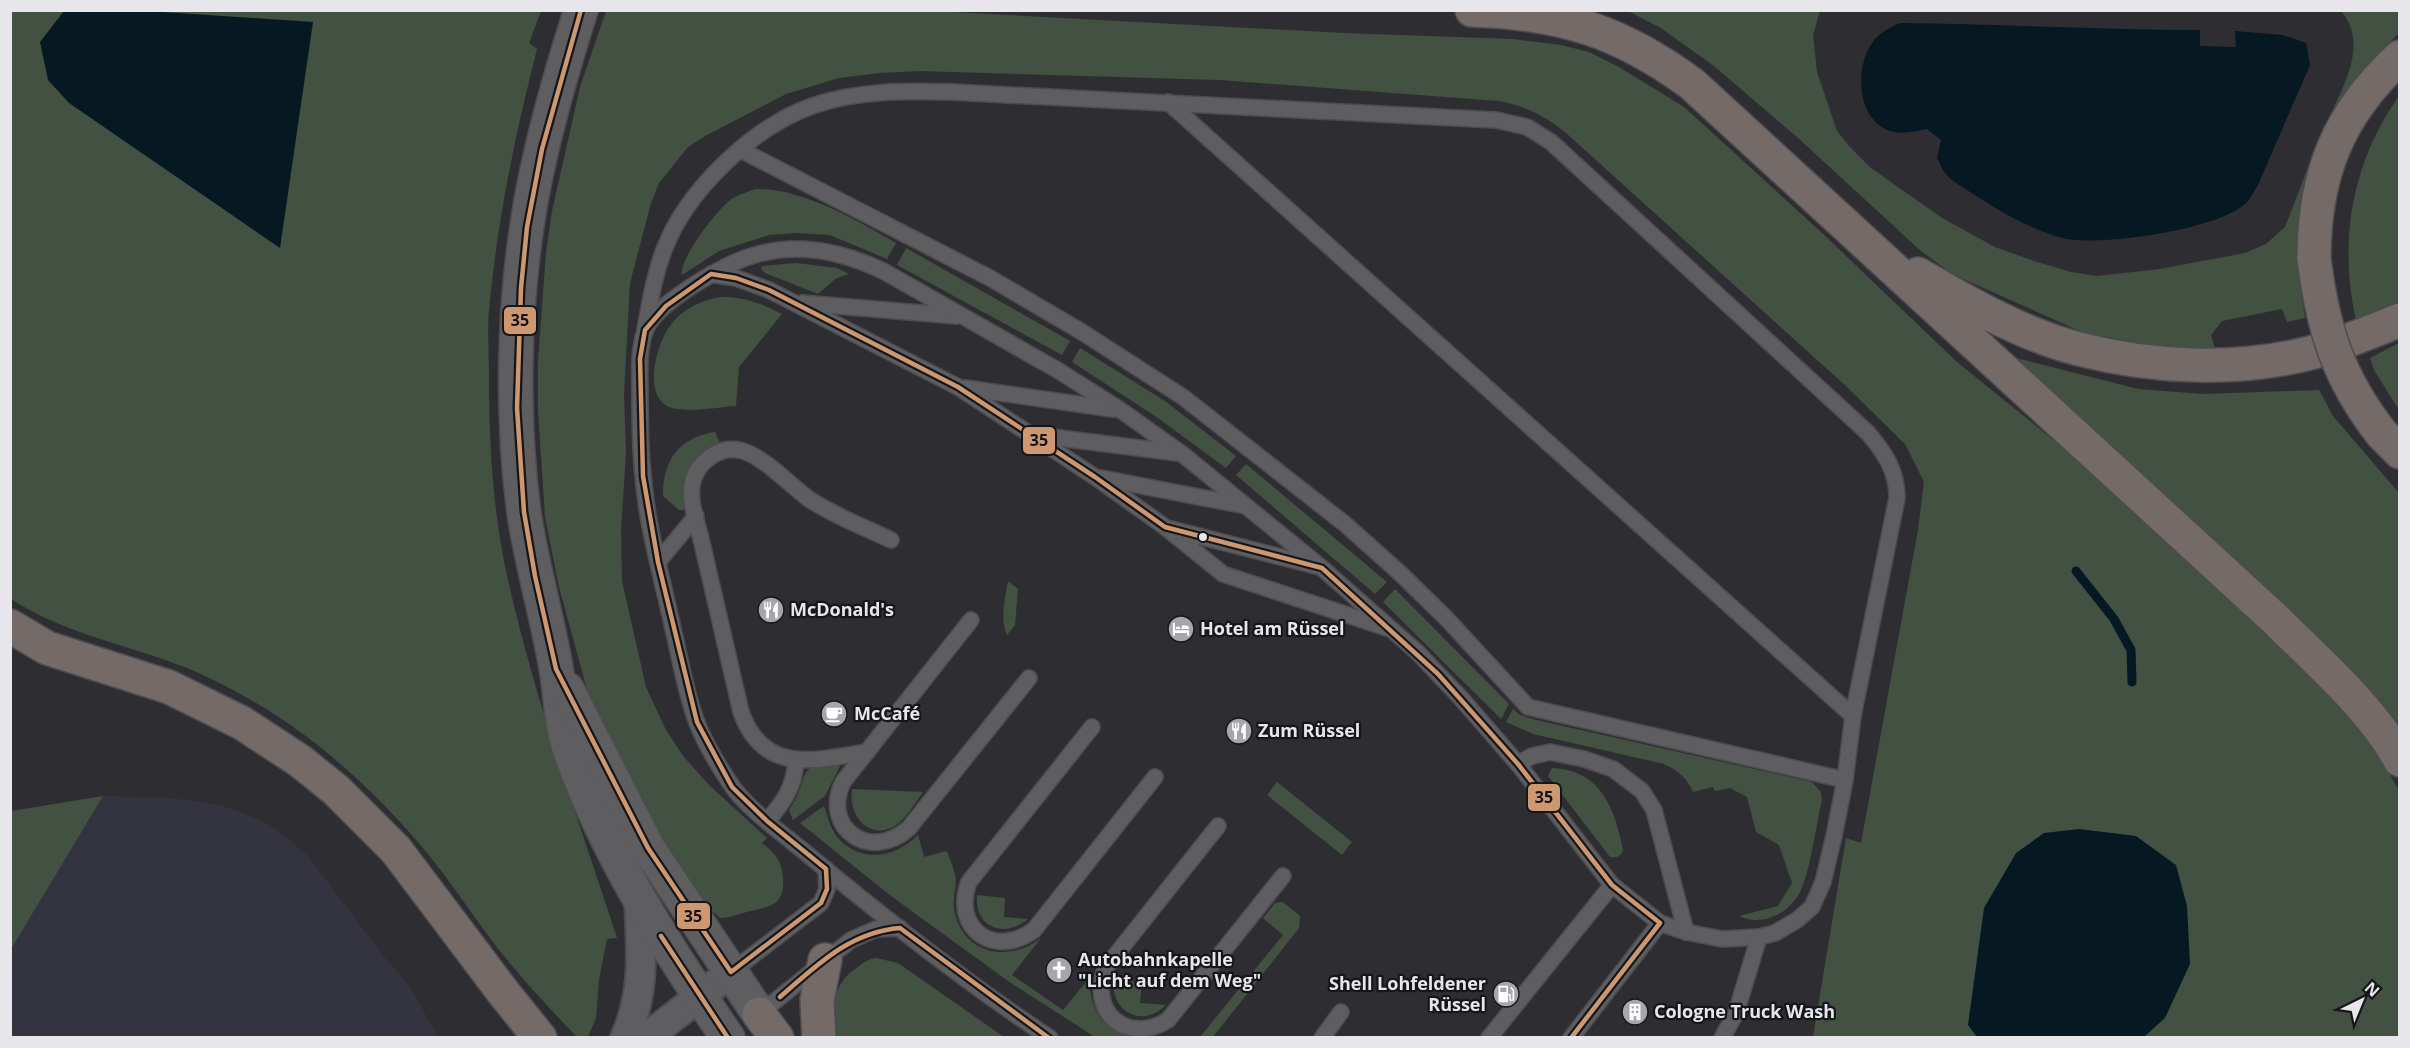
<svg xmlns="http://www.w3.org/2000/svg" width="2410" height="1048" font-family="'Open Sans',sans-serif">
	<rect width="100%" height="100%" fill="#2e2e32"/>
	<polygon fill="#333440" points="103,796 171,798 221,805 260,820 280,832 308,856 381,953 409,985 438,1037 11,1037 10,949"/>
	<g fill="#435143">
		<path d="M915 10 1343 33 1513 39 1561 45 1589 52 1619 67 1684 107 1821 232 1957 362 2083 464 2266 632 2345 710 2380 756 2399 791V1037H1813L1846 838 1861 843 1918 530 1924 482 1905 444 1847 387 1566 133C1546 116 1525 106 1499 101L1219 80 920 71 880 73 839 78 786 94 705 136 688 147 659 183 651 203 630 283 624 394 626 453 621 529 622 581 646 687 665 728 683 756 710 786 767 838 762 843C775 853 782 861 783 878 785 909 766 906 743 913 735 915 729 918 720 918L702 902 673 860 589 697 559 587 545 517 538 411V362L546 252 552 211 580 87 606 11Z"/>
		<path d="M10 11H541L529 43 537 49C515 135 497 222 489 310 487 331 489 353 489 374 489 438 492 503 505 566 532 692 577 816 617 938L607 939 599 979 596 1018 588 1037H577C549 1008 521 978 496 946 471 913 449 879 423 848 379 796 329 749 271 712 245 696 216 680 187 668 126 644 67 635 11 599Z"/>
		<polygon points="1628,11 1820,11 1813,35 1817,72 1837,131 1850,147 1871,168 1942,218 1995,247 2034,261 2071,272 2097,276 2160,269 2245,253 2266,244 2285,227 2312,157 2300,214 2301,263 2297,265 2305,318 2287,322 2282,309 2222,321 2211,335 2215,349 2171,349 2082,332 1952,274 1921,251 1798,138 1714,66 1661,28"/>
		<path d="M2341 11H2399V33L2358 76 2330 123 2327 122C2342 89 2370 44 2341 11Z"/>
		<path d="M2399 96V301L2356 320C2338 241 2352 162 2399 96Z"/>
		<path d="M755 189C802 188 856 220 896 243L887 259 830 235 797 233 769 235 719 251 682 275C679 258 719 207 733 198 740 194 748 192 755 189Z"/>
		<polygon points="906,248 1070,341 1062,355 897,265"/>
		<polygon points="796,263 837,268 849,274 835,279 818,294 765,273 761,269 762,266"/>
		<path d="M721 297C744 296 762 304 782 314L739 367 736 406C718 407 683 414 667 406 642 393 658 338 673 322 685 308 702 300 721 297Z"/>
		<polygon points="2399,343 2399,410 2374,370 2370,358"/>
		<polygon points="1080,348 1165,401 1236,456 1226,468 1158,418 1072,362"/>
		<polygon points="2005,355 2138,389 2203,394 2319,390 2333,416 2399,493 2399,735"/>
		<path d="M715 432 720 443C687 454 682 479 687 510H679L663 496C663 460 678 438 715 432Z"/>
		<polygon points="1246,464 1387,582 1375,594 1236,475"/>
		<path d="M1008 581 1018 589 1015 625 1007 635C1000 620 1005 597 1008 581Z"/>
		<polygon points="1395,589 1509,704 1501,719 1383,602"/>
		<path d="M1513 709 1520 715 1532 719 1812 782 1821 792 1822 800C1816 825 1811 867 1801 890 1790 914 1762 927 1739 916L1778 906 1792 883 1779 845 1756 832 1747 797 1730 788 1715 791 1713 787 1693 792C1687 778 1679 771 1664 764L1533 734 1506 722Z"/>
		<path d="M836 763 840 766 825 796 793 820 789 811C791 805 796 800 798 794 808 765 804 768 836 763Z"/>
		<path d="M1552 768C1601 770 1615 809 1623 851 1619 857 1617 858 1610 857L1548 776Z"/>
		<polygon points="1277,782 1352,842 1342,855 1267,795"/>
		<path d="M852 789 923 792C915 803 906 819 895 826 868 841 848 815 852 789Z"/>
		<polygon points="103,796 11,949 11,811"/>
		<path d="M824 806C828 818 831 832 841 841 865 864 897 856 918 835L924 857 947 851C950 860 956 873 956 882 955 894 952 902 955 914 966 956 1011 962 1041 938L1012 975 1063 1010 1090 977C1088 1005 1102 1032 1132 1037H1095L1008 981 891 896 800 823Z"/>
		<path d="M977 895 1005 898 1004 917 1028 919C1005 939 974 928 977 895Z"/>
		<polygon points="1283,902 1300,916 1299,928 1213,1037 1200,1037 1283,935 1263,918 1275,903"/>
		<path d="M876 958 898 963 1004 1037 836 1038C830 1012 832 985 855 969 862 964 867 959 876 958Z"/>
		<path d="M1113 980 1142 982 1140 1003 1166 1005C1143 1028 1112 1014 1113 980Z"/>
	</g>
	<g fill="#061821">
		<polygon points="64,11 148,11 313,22 280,248 69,103 48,80 40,42"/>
		<path d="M1900 23C2000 24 2100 30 2200 30V46L2236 47 2235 31 2283 35 2306 43 2310 65 2258 185C2254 191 2250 200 2245 204 2216 230 2099 247 2062 238 2027 228 1994 208 1964 188 1958 184 1950 180 1946 174 1942 170 1940 163 1937 158L1941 140 1927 129C1916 131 1905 134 1894 132 1855 123 1853 63 1876 38 1883 31 1891 27 1900 23Z"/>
		<polygon points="2079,829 2136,836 2176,865 2187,906 2190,964 2165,1018 2144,1037 1977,1037 1968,1025 1984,908 2016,853 2044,833"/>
	</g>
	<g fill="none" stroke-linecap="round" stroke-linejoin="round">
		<polyline stroke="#061821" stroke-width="9" points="2076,571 2114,619 2131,650 2132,682"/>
		<defs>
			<g id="service">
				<polyline points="1168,102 1853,716"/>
				<polyline points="741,150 990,278 1082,332 1183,397 1345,524 1401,574 1447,619 1528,707 1845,780"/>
				<polyline points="711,274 736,278 769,290 958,387 1095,477 1165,527 1223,574 1387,628"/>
				<polyline points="802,303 957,316"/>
				<path d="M645 330C650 302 654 276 664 250 686 191 753 127 812 106 858 90 905 91 952 92L1496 120 1527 127 1551 142 1868 433C1885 453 1897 471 1897 498L1853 716 1845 780 1834 836 1823 882 1812 907 1797 920 1775 933 1759 937 1722 939 1686 932 1660 923 1612 885 1518 764 1459 696 1417 652 1322 568 1181 453 1119 409 1059 371 885 272C832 246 779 239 725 267 702 279 655 306 645 331 638 351 640 374 640 394 640 421 640 448 643 475 647 528 663 581 674 633 681 663 686 694 697 723 705 743 718 765 730 783 744 806 784 835 806 853 884 918 965 982 1050 1038"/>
				<polyline points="965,388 1113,409"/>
				<polyline points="1036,435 1178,453"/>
				<polyline points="1101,478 1246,506"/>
				<polyline points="1171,529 1316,566"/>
				<polyline points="658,562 696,516"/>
				<path d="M971 620 843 782C821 828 870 863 909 828L1029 678"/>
				<path d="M1092 727 969 882C951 929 995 959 1034 930L1155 777"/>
				<path d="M867 752C816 760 764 776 741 712 728 656 715 600 702 543 698 525 689 503 692 485 696 462 720 444 743 451 765 458 790 485 809 499 834 516 864 527 891 540"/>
				<polyline points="1518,764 1532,756 1550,752 1584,759 1613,769 1642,791 1654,810 1686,932"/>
				<path d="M767 821C784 802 794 787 796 761"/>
				<path d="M1218 826 1107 966C1086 1011 1127 1046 1168 1020L1283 876"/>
				<polyline points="731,972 821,903 827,889 826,869"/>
				<polyline points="759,1014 851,940 876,929 900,928"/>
				<polyline points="1322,1038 1341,1012"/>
				<polyline points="1489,1038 1612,885"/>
				<polyline points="1571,1038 1660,923"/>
				<polyline points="1722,1038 1736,1013 1759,937"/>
			</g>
			<g id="minor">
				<path d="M625 1038C646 991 641 948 639 899"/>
				<polyline points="646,1038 731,972"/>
			</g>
			<g id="tertiary">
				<path d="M581 10C559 79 537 155 527 226 513 316 512 424 524 513 532 566 547 616 556 668 561 695 560 721 569 748 605 852 666 947 728 1038"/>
				<polyline points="567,689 648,848 759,1014"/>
			</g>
			<g id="motorway">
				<path d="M1472 10C1562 13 1620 31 1692 84L2275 619C2316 660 2373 709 2400 760"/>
				<path d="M2314 259C2314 176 2337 115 2400 57"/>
				<path d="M1918 274C1968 303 2023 335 2079 349 2153 368 2239 372 2314 352 2343 343 2371 332 2400 320"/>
				<polyline points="2382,434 2400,452"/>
				<polyline points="10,626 47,648 169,687 242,723 300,761 336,790 396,850 503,992 540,1038"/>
				<polyline points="759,1014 777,1038"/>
				<polyline points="819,1038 817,1000 825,960"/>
			</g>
		</defs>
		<use href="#service" stroke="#4c4c51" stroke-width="18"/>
		<use href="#minor" stroke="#4c4c51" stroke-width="32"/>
		<use href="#tertiary" stroke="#4c4c51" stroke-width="36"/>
		<use href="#motorway" stroke="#4c4c51" stroke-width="36"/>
		<use href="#service" stroke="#5e5e61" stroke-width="15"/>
		<use href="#minor" stroke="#5e5e61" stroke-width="28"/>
		<use href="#tertiary" stroke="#5e5e61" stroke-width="33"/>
		<use href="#motorway" stroke="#746a68" stroke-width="33"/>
		<defs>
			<path id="motorway-bridge" d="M2314 259C2323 329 2338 378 2382 434"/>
		</defs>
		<use href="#motorway-bridge" stroke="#4c4c51" stroke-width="36" stroke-linecap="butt"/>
		<use href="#motorway-bridge" stroke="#746a68" stroke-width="33"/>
		<defs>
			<g id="bus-1">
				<polyline points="581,10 542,149 527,227 521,288 517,408 524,512 535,576 556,669 648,848 731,972 821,903 827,889 826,869 767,821 732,787 697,722 658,562 643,476 640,359 645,330 666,306 711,274 736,278 769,290 958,387 1095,477 1165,527 1322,568 1438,674 1518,764 1612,885 1660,923 1571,1038"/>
				<polyline points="661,936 728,1038"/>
				<path d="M780 997C817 965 850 932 900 928L1049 1038"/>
			</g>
		</defs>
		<use href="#bus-1" stroke="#151619" stroke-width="9"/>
		<use href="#bus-1" stroke="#cd976f" stroke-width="4.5"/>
	</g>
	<defs>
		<symbol id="restaurant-disc" viewBox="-11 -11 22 22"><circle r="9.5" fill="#a6a6aa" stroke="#151619"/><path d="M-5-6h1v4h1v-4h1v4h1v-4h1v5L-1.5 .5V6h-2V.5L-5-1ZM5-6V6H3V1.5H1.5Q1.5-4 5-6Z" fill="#fff"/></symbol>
		<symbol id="hotel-disc" viewBox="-11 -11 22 22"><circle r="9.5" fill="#a6a6aa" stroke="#151619"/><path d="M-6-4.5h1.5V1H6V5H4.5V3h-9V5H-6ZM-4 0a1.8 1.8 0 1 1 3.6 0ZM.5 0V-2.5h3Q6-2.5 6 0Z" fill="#fff"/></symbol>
		<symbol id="cafe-disc" viewBox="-11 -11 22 22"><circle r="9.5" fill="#a6a6aa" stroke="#151619"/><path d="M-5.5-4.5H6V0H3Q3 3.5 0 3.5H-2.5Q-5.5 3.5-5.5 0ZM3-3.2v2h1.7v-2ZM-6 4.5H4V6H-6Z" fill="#fff"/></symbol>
		<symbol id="church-disc" viewBox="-11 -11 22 22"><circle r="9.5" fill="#a6a6aa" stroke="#151619"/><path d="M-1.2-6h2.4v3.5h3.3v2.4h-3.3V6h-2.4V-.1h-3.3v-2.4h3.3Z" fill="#fff"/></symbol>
		<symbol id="fuel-disc" viewBox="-11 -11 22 22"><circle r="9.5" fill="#a6a6aa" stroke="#151619"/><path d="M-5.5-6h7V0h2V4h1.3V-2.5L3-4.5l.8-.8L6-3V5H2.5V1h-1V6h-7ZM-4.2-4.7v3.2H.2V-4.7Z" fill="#fff"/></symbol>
		<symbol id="building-disc" viewBox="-11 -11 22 22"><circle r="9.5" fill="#a6a6aa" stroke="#151619"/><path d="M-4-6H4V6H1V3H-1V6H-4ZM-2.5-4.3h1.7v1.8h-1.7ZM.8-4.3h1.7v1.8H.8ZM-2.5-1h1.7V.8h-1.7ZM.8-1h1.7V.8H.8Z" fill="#fff"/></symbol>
	</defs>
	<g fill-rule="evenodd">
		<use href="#restaurant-disc" x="756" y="595" width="30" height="30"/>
		<use href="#hotel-disc" x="1166" y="614" width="30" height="30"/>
		<use href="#cafe-disc" x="819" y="699" width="30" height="30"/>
		<use href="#restaurant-disc" x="1224" y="716" width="30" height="30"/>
		<use href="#church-disc" x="1044" y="955" width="30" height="30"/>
		<use href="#fuel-disc" x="1491" y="979" width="30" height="30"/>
		<use href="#building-disc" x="1620" y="997" width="30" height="30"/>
	</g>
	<circle fill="#e6e6eb" stroke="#151619" stroke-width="2" cx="1203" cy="537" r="5"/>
	<g text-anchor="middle" stroke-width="4.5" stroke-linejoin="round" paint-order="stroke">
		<g font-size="18" font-weight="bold" fill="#e6e6eb" stroke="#151619" text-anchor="start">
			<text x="790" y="616">McDonald's</text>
			<text x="1200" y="635">Hotel am Rüssel</text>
			<text x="854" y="720">McCafé</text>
			<text x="1258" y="737">Zum Rüssel</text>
			<text x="1078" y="966">Autobahnkapelle<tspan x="1078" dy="21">"Licht auf dem Weg"</tspan></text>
			<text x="1486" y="990" text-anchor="end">Shell Lohfeldener<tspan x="1486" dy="21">Rüssel</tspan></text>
			<text x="1654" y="1018">Cologne Truck Wash</text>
		</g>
	</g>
	<g stroke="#151619" stroke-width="2">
		<rect x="503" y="306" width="34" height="29" rx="6" fill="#cd976f"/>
		<rect x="1022" y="426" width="34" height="29" rx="6" fill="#cd976f"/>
		<rect x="1527" y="783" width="34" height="29" rx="6" fill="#cd976f"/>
		<rect x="676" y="902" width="35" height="28" rx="6" fill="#cd976f"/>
	</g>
	<g font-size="16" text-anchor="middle" font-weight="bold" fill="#111">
		<text x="520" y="326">35</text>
		<text x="1039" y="446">35</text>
		<text x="1544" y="803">35</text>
		<text x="693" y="922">35</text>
	</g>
	<rect width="2410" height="1048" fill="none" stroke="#e6e6eb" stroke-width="24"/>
	<g transform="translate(2362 1000) rotate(43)" stroke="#151619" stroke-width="4.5" paint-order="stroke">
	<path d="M0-4.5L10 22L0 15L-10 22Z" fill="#e6e6eb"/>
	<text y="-9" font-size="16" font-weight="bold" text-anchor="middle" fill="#e6e6eb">N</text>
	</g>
</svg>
